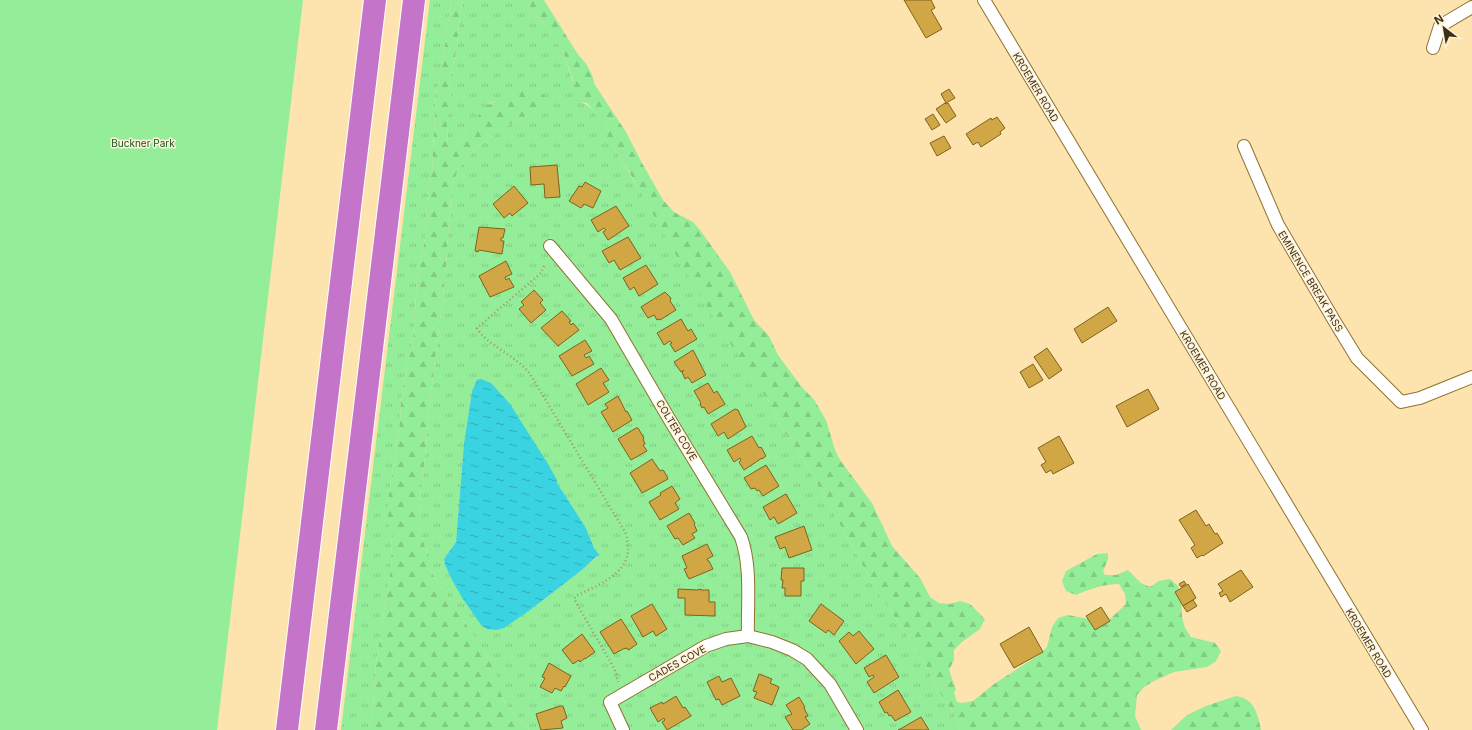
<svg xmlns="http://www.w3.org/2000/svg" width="1472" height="730" font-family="Inter,sans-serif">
	<defs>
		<pattern id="grass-tufts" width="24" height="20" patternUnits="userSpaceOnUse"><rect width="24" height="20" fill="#94ed98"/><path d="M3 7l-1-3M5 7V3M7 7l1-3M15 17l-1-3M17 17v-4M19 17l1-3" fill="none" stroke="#80cc82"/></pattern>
		<pattern id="forest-firs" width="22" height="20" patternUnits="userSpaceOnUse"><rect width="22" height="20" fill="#94ed98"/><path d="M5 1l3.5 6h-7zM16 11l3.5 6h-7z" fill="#80cc82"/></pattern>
		<pattern id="water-ripples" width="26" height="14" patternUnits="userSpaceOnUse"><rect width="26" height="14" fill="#39d3e2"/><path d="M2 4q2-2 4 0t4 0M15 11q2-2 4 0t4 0" fill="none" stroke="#31acb6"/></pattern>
	</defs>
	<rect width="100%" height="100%" fill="#fde3ae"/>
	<g fill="url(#grass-tufts)" fill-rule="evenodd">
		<polygon points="430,0 451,0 442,67 436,94 432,171 427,202 425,239 417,280 413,339 401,395 400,422 388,501 388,523 392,530 391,567 376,662 373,705 369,730 341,730"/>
		<path d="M463 0H526L535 15 546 26 556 40 564 54 579 102C597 105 606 132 614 148L768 400 779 423 804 460 876 589 922 658 940 693 955 715 960 730H529L504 701 500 691 499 680 492 666 480 645 427 566V554L421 533 419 502 424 469 429 410 445 279 452 184 460 166 474 150 501 129 541 108 496 101 490 103 466 131 458 144 450 152 448 149 447 122 451 100 449 84 457 47 460 13ZM477 380 557 480 558 485 563 492 586 528 594 548 600 554 582 570 530 610 452 580 445 565 444 559 456 542 464 443 472 391Z"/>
	</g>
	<g fill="url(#forest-firs)">
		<path d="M451 0H463L460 13 457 47 449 84 451 100 447 122 448 148 450 151 458 144 466 131 486 106 519 89C529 87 543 88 546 99L541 108 501 129 474 150 460 166 452 184 445 279 429 410 424 469 419 502 421 533 427 554V566L480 645 500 680V691L504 701 529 730H369L373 705 376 662 391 567 392 530 388 523V501L400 422 401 395 413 339 417 280 425 239 427 202 432 171 436 94 442 67Z"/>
		<path d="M526 0H544L577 53 587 65 592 75 595 85 626 132 642 163 663 200 674 212 693 222 700 230 730 272 754 320 769 336 778 355 801 386 815 401 826 420 835 450 840 460 872 503 892 546 920 578 930 597 939 603 950 604 960 601 970 604 985 619 980 629 962 642 954 650V660L949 670 956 690 954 692 957 702 962 703 973 701 994 684 1039 655 1047 647 1052 627 1058 618 1068 615 1099 621 1110 619 1126 604 1125 594 1119 584C1103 584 1090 589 1076 595L1066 591 1062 581 1066 571 1097 554 1108 553V559L1103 571 1105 575H1116L1128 570 1141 583 1150 587 1159 581 1170 579 1178 586 1181 596 1182 617 1185 628 1191 637 1215 643 1221 651 1216 661 1207 667 1174 672 1154 681 1144 687 1137 695 1135 716 1141 730H960L955 715 940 693 922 658 876 589 804 460 779 423 768 400 720 328 670 245 634 180 614 148 593 110 587 103 579 102 575 99 572 93 573 81 564 54 556 40 546 26 535 15Z"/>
		<path d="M1236 696C1239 697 1243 697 1245 699 1256 704 1259 720 1261 730H1171L1187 715 1206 706Z"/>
	</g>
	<polygon fill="#94ed98" points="0,0 303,0 217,730 0,730"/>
	<polygon fill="url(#water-ripples)" points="481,379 491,383 510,404 548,464 557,480 558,485 563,492 586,528 594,548 600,555 596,557 582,570 530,610 504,628 496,630 487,629 481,625 463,599 452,580 445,565 444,559 456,542 464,443 472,391 477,380"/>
	<g fill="#d1a746" stroke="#7f621d">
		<polygon points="904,0 931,0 935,8 931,10 942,29 926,38"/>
		<polygon points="949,89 955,98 946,103 941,94"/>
		<polygon points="945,103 946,104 948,103 956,116 946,123 936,109"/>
		<polygon points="933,114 940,125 932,130 925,119"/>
		<polygon points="997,117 1005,128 1000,132 1001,134 981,147 978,142 973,145 966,134 991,118 992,120"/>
		<polygon points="944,136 951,148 937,156 930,143"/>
		<polygon points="557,165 560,197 545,198 544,184 531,185 530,167"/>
		<polygon points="585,182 601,191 593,208 584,204 581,208 569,201 579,186 582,187"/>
		<polygon points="514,186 528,203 512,216 510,213 504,218 493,204"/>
		<polygon points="616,206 629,226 608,240 603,232 606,230 604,228 598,232 591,220"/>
		<polygon points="479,227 505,229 503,238 501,238 501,241 504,241 502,254 479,250 478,252 475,251"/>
		<polygon points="628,237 641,258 620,270 614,260 609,263 602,251"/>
		<polygon points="506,261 512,274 505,277 506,280 509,278 514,287 490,297 479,276"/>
		<polygon points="646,265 658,284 639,296 634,287 630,290 623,278"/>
		<polygon points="534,290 543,300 540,303 546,310 531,323 519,309 524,305 521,302"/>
		<polygon points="665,292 671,298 670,301 676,310 660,320 659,319 657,320 654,315 648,318 641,307"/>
		<polygon points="1108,307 1117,321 1082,343 1074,329"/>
		<polygon points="562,311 571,321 569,322 571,325 573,323 579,330 558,346 541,328"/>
		<polygon points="681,319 688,331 691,329 697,339 675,352 670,344 672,343 670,341 664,345 657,333"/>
		<polygon points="585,340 592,351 584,355 586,358 589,356 594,364 572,376 559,356"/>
		<polygon points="1047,348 1062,370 1049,379 1034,357"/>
		<polygon points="693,350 706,375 692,383 688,377 685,379 682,372 684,370 681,372 674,362"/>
		<polygon points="1033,364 1043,380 1029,388 1020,372"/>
		<polygon points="601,368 609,380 603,383 609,392 588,405 576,384"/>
		<polygon points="708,383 714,393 717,391 725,404 708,414 704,407 702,408 700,404 701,403 694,391"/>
		<polygon points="1148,389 1159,409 1127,427 1116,406"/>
		<polygon points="618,396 626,412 627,411 632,420 613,432 601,412 608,408 605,404"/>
		<polygon points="735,409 738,410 746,427 728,439 724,432 718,436 711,424"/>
		<polygon points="636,428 638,428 644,438 643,439 645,444 643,445 647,451 631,460 618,439"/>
		<polygon points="752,436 759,448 761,447 766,456 762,459 762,458 744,470 739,462 741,460 740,458 734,462 727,450"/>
		<polygon points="1059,436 1074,463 1053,474 1051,470 1046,473 1041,465 1046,462 1038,448"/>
		<polygon points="652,459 660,471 662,470 664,471 668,479 642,493 630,473"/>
		<polygon points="766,465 779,486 763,496 759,490 757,491 755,488 751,489 744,478"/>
		<polygon points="672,486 680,499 675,503 679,509 660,520 649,502 661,495 660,493"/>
		<polygon points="786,494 797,513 778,524 774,517 770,520 763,507"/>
		<polygon points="1196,510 1206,526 1209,524 1215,534 1217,533 1223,543 1203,556 1202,555 1197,558 1191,548 1195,545 1179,520"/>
		<polygon points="689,513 695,523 694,524 697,531 692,534 695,538 683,545 678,538 675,539 667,526"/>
		<polygon points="804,526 812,550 789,558 785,547 780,549 775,537"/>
		<polygon points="707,544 713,556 707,559 708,561 709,561 713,569 689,579 684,569 687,568 682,556"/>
		<polygon points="782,568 804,568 804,581 801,581 801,596 785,596 785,588 782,588 783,580 781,580"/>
		<polygon points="1241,570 1253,587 1230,602 1226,594 1221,597 1219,593 1223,591 1218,584"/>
		<polygon points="1184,581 1186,584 1181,587 1179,584"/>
		<polygon points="1188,584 1196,598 1183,606 1175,592"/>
		<polygon points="678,589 697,590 701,589 701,590 709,590 709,602 715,602 715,616 685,615 685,598 678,598"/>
		<polygon points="1193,600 1197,606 1187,612 1183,606"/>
		<polygon points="652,604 667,629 656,636 653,631 643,637 631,616"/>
		<polygon points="821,604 844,621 834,635 828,630 826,633 809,621"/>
		<polygon points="1101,607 1110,621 1095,630 1086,616"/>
		<polygon points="621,619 637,644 630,649 628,650 627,648 623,649 614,654 600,632"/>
		<polygon points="1029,627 1043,652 1014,668 1000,644"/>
		<polygon points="859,631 874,649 856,664 839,641 849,632 853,636"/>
		<polygon points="582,634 595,652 585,659 585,658 580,662 579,660 573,664 562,650"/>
		<polygon points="886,655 899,677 874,693 867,682 874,677 873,675 869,677 864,668"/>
		<polygon points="549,663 571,676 565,687 564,686 561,691 555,688 552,693 540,687 545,678 542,677"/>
		<polygon points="759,674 772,679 770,683 779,687 772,705 754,698 757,692 753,691"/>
		<polygon points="719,676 722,682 731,678 740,696 722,705 719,699 716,700 707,682"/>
		<polygon points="898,690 911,712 895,721 891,715 889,716 887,712 885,713 879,702"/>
		<polygon points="676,696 683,708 685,707 691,716 667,730 662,722 665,720 664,718 658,722 650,708 662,702 663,704"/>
		<polygon points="799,697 805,707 804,708 808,716 805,717 810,724 801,730 793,730 785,717 792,714 786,705"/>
		<polygon points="560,706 563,706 567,718 561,721 563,728 541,730 536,714"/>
		<polygon points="921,717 929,730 898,730 902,728"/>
	</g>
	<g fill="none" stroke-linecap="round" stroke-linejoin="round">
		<defs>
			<g id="street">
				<polyline points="984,0 1422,730"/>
				<polyline points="1433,48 1440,26 1472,7"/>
				<polyline points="1244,146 1278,225 1335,322 1357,358 1401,402 1420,398 1472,377"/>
				<path d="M550 246 611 319 668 417 741 537C752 568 747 604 748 636"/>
				<polyline points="623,730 610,702 706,646 726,639 748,636 772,642 792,650 807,659 819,672 830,684 857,730"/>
			</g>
			<g id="highway">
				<polyline points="287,730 375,0"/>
				<polyline points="326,730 414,0"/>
			</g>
		</defs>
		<use href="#street" stroke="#8f7230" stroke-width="14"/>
		<use href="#highway" stroke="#fff" stroke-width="24"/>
		<path stroke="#a7936a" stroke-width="2.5" stroke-dasharray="1 3" stroke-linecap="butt" d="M544 266 541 273 477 328C485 344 517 356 530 374L625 532C639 570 604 582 576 596L574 599 614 668 616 673 618 682"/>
		<use href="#street" stroke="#fff" stroke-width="12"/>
		<use href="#highway" stroke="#c575c9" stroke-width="22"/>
	</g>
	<g text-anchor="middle" stroke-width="3" stroke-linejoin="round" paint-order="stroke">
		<g font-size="10" fill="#3d3115" stroke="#fff2d8">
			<text transform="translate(1036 87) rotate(59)" y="4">KROEMER ROAD</text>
			<text transform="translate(1311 281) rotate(59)" y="4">EMINENCE BREAK PASS</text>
			<text transform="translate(1203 365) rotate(59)" y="4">KROEMER ROAD</text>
			<text transform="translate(677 430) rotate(59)" y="4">COLTER COVE</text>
			<text transform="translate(1369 643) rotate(59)" y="4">KROEMER ROAD</text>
			<text transform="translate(677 663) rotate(-29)" y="4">CADES COVE</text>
		</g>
		<g font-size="10" fill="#11551c" stroke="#fff2d8">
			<text x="143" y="147">Buckner Park</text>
		</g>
	</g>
	<g transform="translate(1444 28) rotate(329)" stroke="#fff2d8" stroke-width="3" paint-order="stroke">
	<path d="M0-3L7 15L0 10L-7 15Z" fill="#3d3115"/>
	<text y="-6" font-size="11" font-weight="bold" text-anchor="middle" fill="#3d3115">N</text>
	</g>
</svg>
